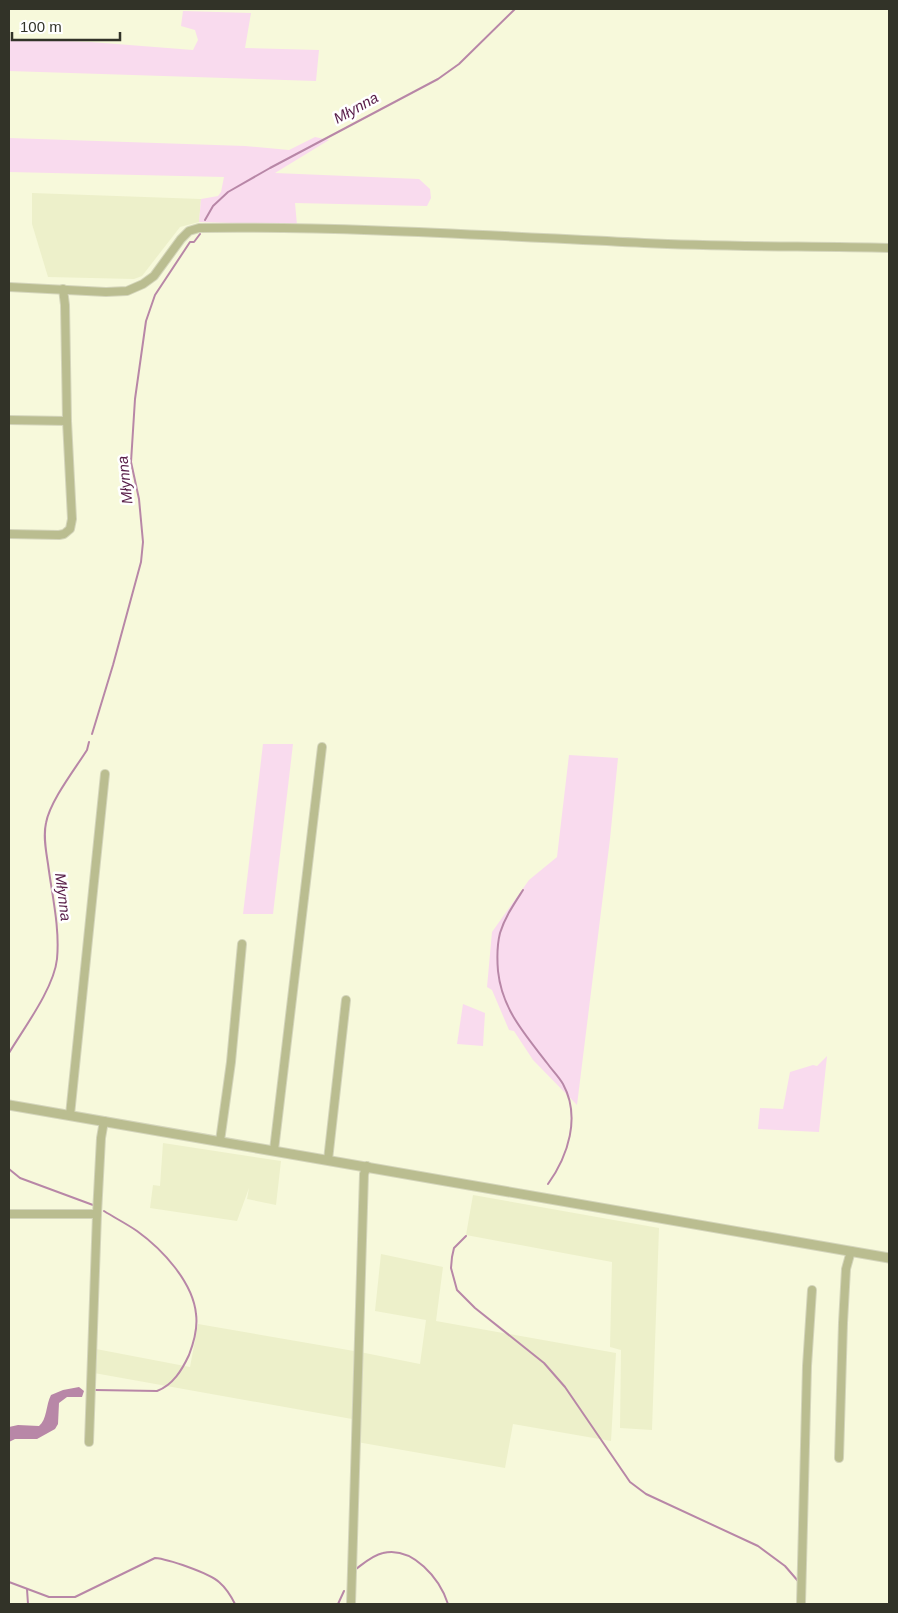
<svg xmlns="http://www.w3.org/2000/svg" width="898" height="1613" font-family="Arial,sans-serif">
	<rect width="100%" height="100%" fill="#f7f9db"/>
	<g fill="#edf0ca">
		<polygon points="32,193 201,199 199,222 180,227 142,276 134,279 48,277 32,224"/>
		<polygon points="163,1143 281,1161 276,1205 247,1199 249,1188 237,1221 150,1208 153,1185 160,1186"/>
		<polygon points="473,1195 659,1228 652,1430 620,1428 621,1350 610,1347 612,1262 466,1235"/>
		<polygon points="381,1254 443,1267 436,1321 616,1353 611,1441 513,1424 505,1468 357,1442 360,1352 420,1364 426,1320 375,1311"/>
		<polygon points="198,1324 354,1351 352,1419 94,1373 96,1349 190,1367"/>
	</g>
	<g fill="#f9dbee">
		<polygon points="183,11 251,13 245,48 319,50 316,81 9,71 9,39 91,42 193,50 198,40 195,30 181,26"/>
		<polygon points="315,137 329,140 275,173 419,179 430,189 431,198 427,206 295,203 297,225 199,222 201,199 218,196 221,192 224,177 9,172 9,138 245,146 289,150"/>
		<polygon points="263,744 293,744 273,914 243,914"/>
		<polygon points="569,755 618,758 610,839 577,1105 533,1060 514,1031 509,1030 492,990 487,987 492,932 529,880 557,857"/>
		<polygon points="463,1004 485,1013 483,1046 457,1044"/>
		<polygon points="827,1056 819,1132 758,1129 760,1108 783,1109 790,1072 813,1065 817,1066"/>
	</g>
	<path fill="#b887a7" d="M79 1387 84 1391 82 1397H67L59 1403 58 1424 55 1429 37 1439H15L9 1442V1427L18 1425 39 1426C47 1420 46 1404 51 1395L63 1390Z"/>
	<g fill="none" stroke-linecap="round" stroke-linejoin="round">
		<g stroke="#b887a7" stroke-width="2">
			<polyline points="205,220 213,206 228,192 270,168 438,79 459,64 515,9"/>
			<polyline points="92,734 113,665 141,562 143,542 139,499 131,462 135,399 146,321 155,295 190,242 194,242 200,234"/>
			<path d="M523 890C514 904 505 917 500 933 497 945 497 959 498 971 502 1009 524 1033 547 1063 552 1070 559 1077 563 1084 581 1117 568 1156 548 1184"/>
			<path d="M9 1053C24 1028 54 988 57 959 60 928 52 895 48 864 46 851 43 836 46 823 50 801 75 769 87 750L89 742"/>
			<polyline points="9,1169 20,1178 93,1205"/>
			<polyline points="466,1236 454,1248 452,1257 451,1268 457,1290 475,1308 544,1363 565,1387 630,1482 646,1494 758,1546 785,1566 798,1581"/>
			<path d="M95 1390 157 1391C173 1385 182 1370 189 1355 194 1342 198 1328 196 1314 193 1282 162 1249 137 1231 127 1224 115 1218 104 1211"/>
			<path d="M356 1569C364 1563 373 1555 383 1553 413 1546 440 1579 448 1604"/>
			<path d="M9 1582 49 1597H75L155 1558C168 1559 209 1573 219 1582 226 1588 231 1596 235 1604"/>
			<polyline points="27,1589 28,1604"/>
			<polyline points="338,1604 344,1591"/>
		</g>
		<defs>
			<g id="minor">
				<path d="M9 287 106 292 127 291 143 284 154 276 181 239 189 231 199 228C348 226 496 236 644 243 726 247 808 246 889 248"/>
				<polyline points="9,420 67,421"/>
				<polyline points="9,534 59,535 64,534 70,529 72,519 67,421 65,305 63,289"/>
				<polyline points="70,1115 105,774"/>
				<polyline points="220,1141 231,1062 242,944"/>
				<polyline points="274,1150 322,747"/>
				<polyline points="328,1160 346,1000"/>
				<polyline points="9,1214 97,1214"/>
				<polyline points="89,1442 97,1214 101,1138 104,1121"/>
				<polyline points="839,1458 843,1323 846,1269 851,1251"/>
				<polyline points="351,1604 364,1174 367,1166"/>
				<polyline points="801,1604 807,1366 812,1290"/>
			</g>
			<polyline id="tertiary" points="9,1105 889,1258"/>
		</defs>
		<use href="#minor" stroke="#d4d5bb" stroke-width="10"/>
		<use href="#tertiary" stroke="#d4d5bb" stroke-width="11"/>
		<use href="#minor" stroke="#babd90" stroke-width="8"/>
		<use href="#tertiary" stroke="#babd90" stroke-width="9"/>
	</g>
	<g text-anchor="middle" stroke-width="5" stroke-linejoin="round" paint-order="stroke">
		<g font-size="15" font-style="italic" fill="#571c47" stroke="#fff">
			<text transform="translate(356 108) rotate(-29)" y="5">Młynna</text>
			<text transform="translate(125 480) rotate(-96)" y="5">Młynna</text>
			<text transform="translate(63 897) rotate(83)" y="5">Młynna</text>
		</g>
	</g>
	<rect width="898" height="1613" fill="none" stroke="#323328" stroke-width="20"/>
	<path d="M12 32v8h108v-8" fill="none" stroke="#323328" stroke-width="2.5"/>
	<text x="20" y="32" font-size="15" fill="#323328" stroke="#ffffff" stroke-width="4" paint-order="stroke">100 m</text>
</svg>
